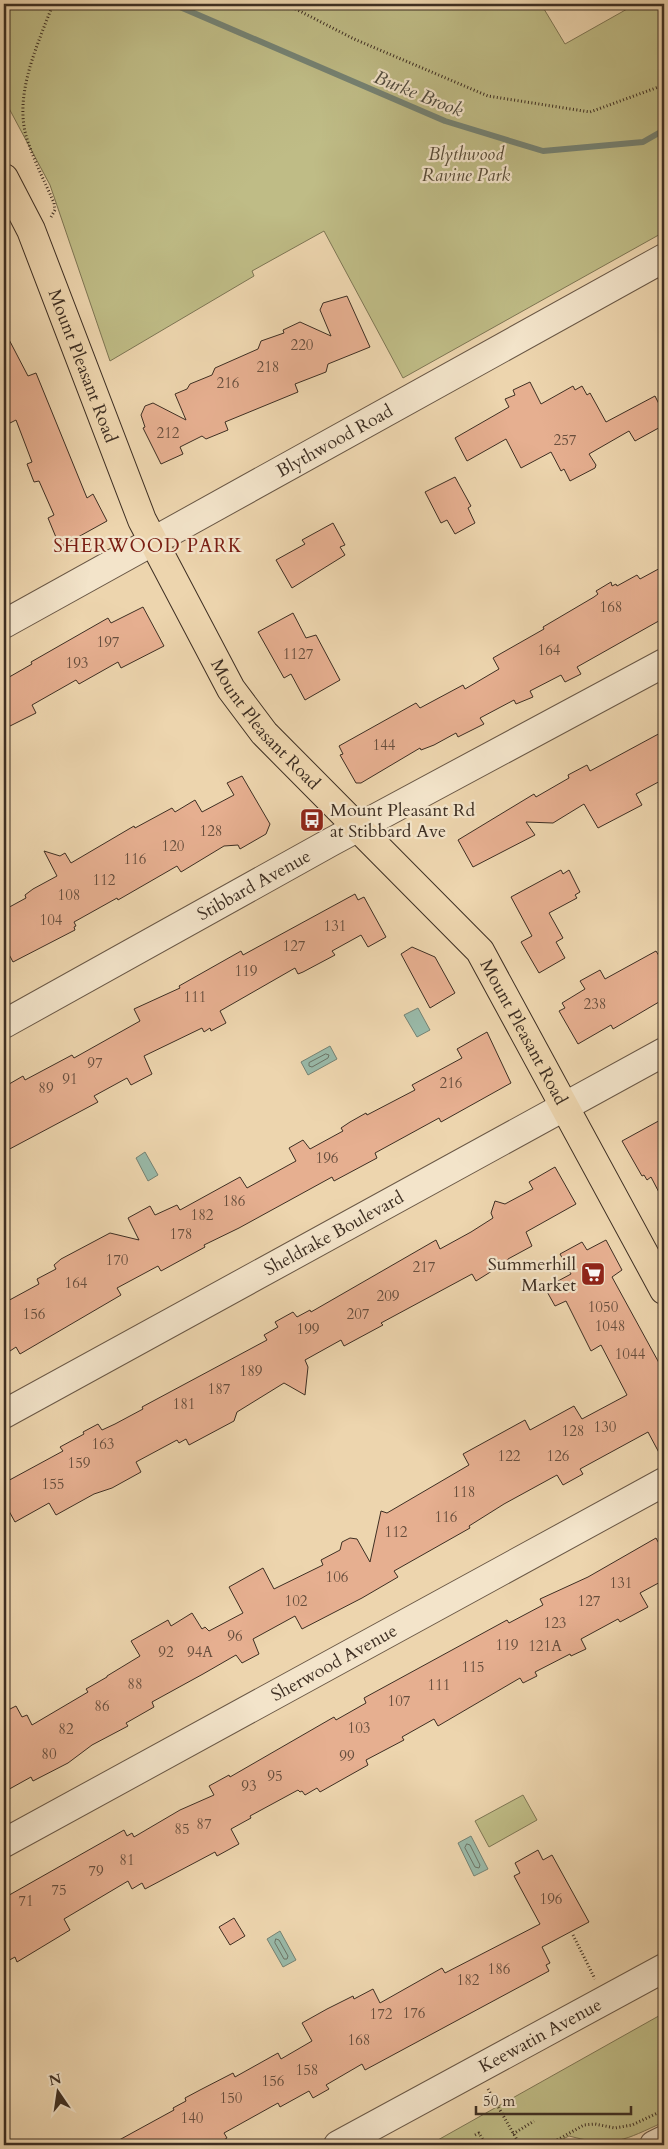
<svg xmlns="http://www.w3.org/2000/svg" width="668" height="2149" font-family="Cardo,serif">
	<rect width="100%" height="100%" fill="#edd5ae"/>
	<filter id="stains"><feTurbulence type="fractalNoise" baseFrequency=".004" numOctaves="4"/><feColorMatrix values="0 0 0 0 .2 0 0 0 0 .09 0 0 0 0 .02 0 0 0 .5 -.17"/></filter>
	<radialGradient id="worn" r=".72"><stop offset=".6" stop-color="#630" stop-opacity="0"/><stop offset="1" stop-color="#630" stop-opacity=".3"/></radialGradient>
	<g fill="#bfbc86" stroke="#7e7654">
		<polygon points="4,4 541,4 565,44 636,4 664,4 664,232 403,378 324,231 252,271 254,276 110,361 50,185 4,99"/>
		<polygon points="523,1795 537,1820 489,1847 475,1821"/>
		<path d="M664 2013V2122C624 2140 614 2148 569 2136L551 2145H429Z"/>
	</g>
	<g fill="#99b9a8" stroke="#758273">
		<polygon points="418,1008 430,1030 417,1037 404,1015"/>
		<polygon points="330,1046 337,1059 308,1075 301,1062"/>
		<polygon points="145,1152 158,1175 148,1181 136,1158"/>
		<polygon points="471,1836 488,1869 474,1876 458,1843"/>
		<polygon points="280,1931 296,1960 283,1967 267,1939"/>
	</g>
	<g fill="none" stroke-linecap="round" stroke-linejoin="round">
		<g stroke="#6c7466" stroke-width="1">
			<polygon points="326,1054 329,1055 328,1058 312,1067 309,1066 309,1063"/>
			<polygon points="467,1844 470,1845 480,1865 479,1868 475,1867 465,1848"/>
			<polygon points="276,1939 279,1940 288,1956 287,1959 284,1959 275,1943"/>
		</g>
		<polyline stroke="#758273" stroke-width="6" points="173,4 445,121 543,151 643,142 664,130"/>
	</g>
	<g fill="#e6af90" stroke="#3e2f23">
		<polygon points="347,296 370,347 328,364 326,372 295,384 298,392 225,422 228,430 206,439 202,436 180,447 183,454 161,464 143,428 145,427 141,415 145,406 153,403 186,420 175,394 187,389 190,384 212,375 215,368 258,349 261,341 284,333 283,330 300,322 331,336 320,310 323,303"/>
		<polygon points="4,330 28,376 36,373 87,498 93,494 107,521 60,547 48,518 54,515 39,481 34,482 27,464 32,462 16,420 10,423 4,407"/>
		<polygon points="530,382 541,404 573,386 575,390 582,386 587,395 590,393 606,422 655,396 664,414 664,425 635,441 629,431 589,454 596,465 595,468 570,481 564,469 561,471 551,452 521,468 506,439 467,461 455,438 509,407 505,399 515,395 513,390"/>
		<polygon points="455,477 471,506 468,508 475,523 455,534 447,520 441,523 425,492"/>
		<polygon points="333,523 345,545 340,547 345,555 292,588 276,560 305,544 302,540"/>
		<polygon points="664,566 664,618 577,667 581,674 565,682 561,675 530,691 533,697 516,704 514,700 480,718 484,724 458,737 456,733 434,745 421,750 420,748 361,783 356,783 340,755 343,754 339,746 416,703 420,708 463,685 465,689 499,669 493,658 544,629 543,627 594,597 598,594 596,591 611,582 612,586 616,584 617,586 637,575 640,579"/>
		<polygon points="143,607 164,646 121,668 118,662 79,684 76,680 32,705 36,713 4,729 4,680 32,664 31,662 108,618 111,623"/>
		<polygon points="293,613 306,638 316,635 340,680 305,700 291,674 284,678 258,632"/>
		<polygon points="664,731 664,779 636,794 642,805 598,828 584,804 553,823 526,822 535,835 473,867 458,840 534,794 536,797 569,778 568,775 587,765 590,771"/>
		<polygon points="242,776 270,824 266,834 240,849 238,845 224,846 181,872 177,866 118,900 117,898 74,922 76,926 74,927 75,930 13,962 4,945 4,910 26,898 25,895 33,889 57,876 44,851 60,856 65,853 71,863 134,826 135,828 172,808 175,812 195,800 202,812 234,795 227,783"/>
		<polygon points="561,870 563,874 569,870 580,892 575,895 577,898 549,913 563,938 556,942 565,958 539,973 521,942 532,936 511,897"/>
		<polygon points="355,894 358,900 364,897 386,937 368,947 361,935 332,951 335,955 303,972 298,974 295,968 220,1011 226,1023 211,1031 210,1028 204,1032 202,1028 144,1056 152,1074 131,1085 127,1078 94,1096 98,1102 4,1152 4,1087 23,1076 25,1080 72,1055 74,1058 140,1021 134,1009 180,988 179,986 241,951 243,955"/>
		<polygon points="412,947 435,957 455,993 430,1008 401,954"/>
		<polygon points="656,951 664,964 664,999 613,1029 611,1025 578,1044 559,1011 565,1008 562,1003 585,989 580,981 600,970 605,979"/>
		<polygon points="487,1032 511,1083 441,1122 439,1118 375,1153 377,1158 334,1181 332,1177 239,1228 204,1245 205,1247 161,1271 158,1266 117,1288 121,1295 20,1354 16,1347 4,1355 4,1303 39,1284 37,1279 56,1269 54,1265 61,1259 110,1233 139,1240 128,1218 150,1206 155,1215 177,1205 180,1210 240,1177 247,1188 296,1161 289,1148 303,1140 310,1149 343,1131 341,1128 350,1122 366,1113 367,1115 415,1090 412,1085 462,1058 457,1049"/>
		<polygon points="664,1118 664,1202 651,1177 647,1180 644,1175 642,1176 622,1141"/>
		<polygon points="555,1167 576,1204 526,1232 532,1246 508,1259 508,1261 476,1281 472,1274 381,1323 383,1325 344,1346 341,1340 305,1360 308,1367 305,1395 284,1383 237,1412 234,1421 189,1445 186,1439 179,1443 177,1440 136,1462 141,1472 112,1488 94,1494 56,1515 49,1503 15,1522 4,1502 4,1483 63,1451 60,1447 84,1434 83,1432 98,1424 102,1430 115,1424 143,1409 142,1407 267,1340 264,1335 278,1327 275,1322 293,1312 297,1317 310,1310 311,1312 436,1240 440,1249 471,1232 493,1218 491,1213 495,1201 505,1204 533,1189 529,1182"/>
		<polygon points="606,1240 622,1270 612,1277 664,1372 664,1462 648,1432 580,1469 583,1474 563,1485 557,1475 504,1504 469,1526 470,1528 394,1571 398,1577 362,1598 302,1629 295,1616 253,1639 259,1654 242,1663 236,1655 203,1674 152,1702 154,1707 126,1723 128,1726 92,1745 68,1763 33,1781 31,1777 4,1792 4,1712 16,1706 22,1717 27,1715 32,1725 88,1692 86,1689 107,1677 107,1676 140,1656 131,1641 168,1620 171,1626 192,1613 202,1629 205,1627 209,1631 243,1613 229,1587 263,1568 274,1589 323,1565 321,1560 340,1550 342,1542 350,1538 357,1539 370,1562 381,1511 387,1513 469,1465 463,1454 525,1420 530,1430 574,1406 582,1419 627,1395 601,1345 591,1351 566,1301 555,1306 545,1288 571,1274 560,1254 582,1242 587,1250"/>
		<polygon points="656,1538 664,1553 664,1580 640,1593 648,1607 620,1622 618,1619 581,1639 586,1649 571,1656 570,1654 535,1672 537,1676 523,1683 520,1678 438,1726 434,1719 402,1737 404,1740 366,1760 368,1765 320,1792 317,1788 305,1795 302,1791 300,1792 298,1790 250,1816 251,1818 231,1829 239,1844 217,1856 215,1852 145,1889 142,1883 132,1889 128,1881 64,1919 70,1930 17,1962 15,1957 4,1963 4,1898 124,1830 127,1836 132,1833 134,1837 180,1810 214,1795 209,1786 229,1775 230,1777 334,1717 336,1720 366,1703 364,1698 507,1620 509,1623 543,1605 540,1599 588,1577"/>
		<polygon points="538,1850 543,1860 552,1855 589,1922 542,1947 550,1963 546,1965 549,1971 365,2070 362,2064 326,2085 329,2089 313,2098 309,2091 280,2107 278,2103 224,2133 227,2138 215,2145 110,2145 174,2110 173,2108 186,2101 185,2098 200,2090 233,2073 235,2077 278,2053 281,2059 312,2041 302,2023 327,2009 353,1996 354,1999 373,1989 380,2003 442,1968 445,1973 540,1924 514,1876 520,1873 515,1863"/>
		<polygon points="234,1918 245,1936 230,1945 219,1927"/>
	</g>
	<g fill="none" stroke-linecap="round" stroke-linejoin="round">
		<defs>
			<g id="minor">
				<path id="s1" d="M4 624 664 258"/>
				<path id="s2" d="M4 1024 331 842 664 663"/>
				<path id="s3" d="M4 1414 664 1052"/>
				<path id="s4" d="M4 1843 664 1482"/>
				<path id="s5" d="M338 2145 664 1968"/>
				<polyline points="654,2145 664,2140"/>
			</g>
			<g id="major">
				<path id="s6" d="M4 178 31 230 142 520 231 689 264 733 480 951 664 1290"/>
			</g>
		</defs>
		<use href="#minor" stroke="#6a5846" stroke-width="30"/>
		<use href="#major" stroke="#3e2f23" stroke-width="30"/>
		<g stroke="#3e2f23" stroke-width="3" stroke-dasharray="1 2.5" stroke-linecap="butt">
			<polyline points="286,4 354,39 488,96 590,112 664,85"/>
			<path d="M51 217 55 210 54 203C45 182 34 161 27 139 13 95 38 44 53 4"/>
			<polyline points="573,1935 595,1979"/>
			<polyline points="488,2089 520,2145"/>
			<polyline points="513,2134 534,2121"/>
			<polyline points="475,2135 479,2133 486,2145"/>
			<polyline points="548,2145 584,2125 595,2124 615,2128 632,2125 664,2110"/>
		</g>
		<use href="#minor" stroke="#f3e4ca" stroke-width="28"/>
		<use href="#major" stroke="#edd5ae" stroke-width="28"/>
	</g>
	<defs>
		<symbol id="bus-square" viewBox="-11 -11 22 22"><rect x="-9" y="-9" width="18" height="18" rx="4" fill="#8f2418" stroke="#f3e4ca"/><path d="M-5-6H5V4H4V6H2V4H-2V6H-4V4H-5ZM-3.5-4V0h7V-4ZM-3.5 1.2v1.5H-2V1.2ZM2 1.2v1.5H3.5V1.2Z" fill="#fff"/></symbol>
		<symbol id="supermarket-square" viewBox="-11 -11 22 22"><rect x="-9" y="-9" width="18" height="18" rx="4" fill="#8f2418" stroke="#f3e4ca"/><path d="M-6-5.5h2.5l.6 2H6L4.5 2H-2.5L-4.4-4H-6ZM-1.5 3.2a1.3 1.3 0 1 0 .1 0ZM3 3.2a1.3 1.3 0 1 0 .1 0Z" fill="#fff"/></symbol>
	</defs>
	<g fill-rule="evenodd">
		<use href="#bus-square" x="298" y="806" width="28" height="28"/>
		<use href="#supermarket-square" x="579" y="1260" width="28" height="28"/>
	</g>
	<g text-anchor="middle" stroke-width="4.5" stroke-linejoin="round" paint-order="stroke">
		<g font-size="15" fill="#684f3e">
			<text x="302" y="350">220</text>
			<text x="268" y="372">218</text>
			<text x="228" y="388">216</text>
			<text x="168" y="438">212</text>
			<text x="565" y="445">257</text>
			<text x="611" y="612">168</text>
			<text x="108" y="647">197</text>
			<text x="549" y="655">164</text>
			<text x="298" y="659">1127</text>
			<text x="77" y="668">193</text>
			<text x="384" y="750">144</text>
			<text x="211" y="836">128</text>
			<text x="173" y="851">120</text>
			<text x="135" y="864">116</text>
			<text x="104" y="885">112</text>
			<text x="69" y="900">108</text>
			<text x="51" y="925">104</text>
			<text x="335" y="931">131</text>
			<text x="294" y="951">127</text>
			<text x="246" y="976">119</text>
			<text x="195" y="1002">111</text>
			<text x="595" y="1009">238</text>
			<text x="95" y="1068">97</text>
			<text x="70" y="1084">91</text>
			<text x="451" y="1088">216</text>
			<text x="46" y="1093">89</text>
			<text x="327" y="1163">196</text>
			<text x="234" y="1206">186</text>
			<text x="202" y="1220">182</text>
			<text x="181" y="1239">178</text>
			<text x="117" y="1265">170</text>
			<text x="424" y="1272">217</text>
			<text x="76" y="1288">164</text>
			<text x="388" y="1301">209</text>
			<text x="603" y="1312">1050</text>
			<text x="34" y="1319">156</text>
			<text x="358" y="1319">207</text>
			<text x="610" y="1331">1048</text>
			<text x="308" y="1334">199</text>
			<text x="630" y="1359">1044</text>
			<text x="251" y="1376">189</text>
			<text x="219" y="1394">187</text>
			<text x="184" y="1409">181</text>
			<text x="605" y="1432">130</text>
			<text x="573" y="1436">128</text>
			<text x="103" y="1449">163</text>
			<text x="509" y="1461">122</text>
			<text x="558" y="1461">126</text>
			<text x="79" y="1468">159</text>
			<text x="53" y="1489">155</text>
			<text x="464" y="1497">118</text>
			<text x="446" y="1522">116</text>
			<text x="396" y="1537">112</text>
			<text x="337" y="1582">106</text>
			<text x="621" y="1588">131</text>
			<text x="296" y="1606">102</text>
			<text x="589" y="1606">127</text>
			<text x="555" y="1628">123</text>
			<text x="235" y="1641">96</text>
			<text x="507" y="1650">119</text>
			<text x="545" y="1651">121A</text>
			<text x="166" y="1657">92</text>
			<text x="200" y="1657">94A</text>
			<text x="473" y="1672">115</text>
			<text x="135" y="1689">88</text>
			<text x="439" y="1690">111</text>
			<text x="399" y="1706">107</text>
			<text x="102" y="1711">86</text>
			<text x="359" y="1733">103</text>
			<text x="66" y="1734">82</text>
			<text x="49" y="1759">80</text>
			<text x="347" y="1761">99</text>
			<text x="275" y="1781">95</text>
			<text x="249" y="1791">93</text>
			<text x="204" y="1829">87</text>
			<text x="182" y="1834">85</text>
			<text x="127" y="1865">81</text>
			<text x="96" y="1876">79</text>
			<text x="59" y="1895">75</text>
			<text x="551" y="1904">196</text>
			<text x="26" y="1906">71</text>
			<text x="499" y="1974">186</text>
			<text x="468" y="1985">182</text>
			<text x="414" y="2018">176</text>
			<text x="381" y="2019">172</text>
			<text x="359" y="2045">168</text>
			<text x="307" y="2075">158</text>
			<text x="273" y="2086">156</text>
			<text x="231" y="2103">150</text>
			<text x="192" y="2123">140</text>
		</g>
		<g font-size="18" font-style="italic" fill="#584b37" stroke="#f3e4ca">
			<text x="466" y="160">Blythwood<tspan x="466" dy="21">Ravine Park</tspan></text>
		</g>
		<g font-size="18" fill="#3e2f23" stroke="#f3e4ca">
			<text dy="6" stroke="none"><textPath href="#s6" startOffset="204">Mount Pleasant Road</textPath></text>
			<text dy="6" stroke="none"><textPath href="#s1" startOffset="378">Blythwood Road</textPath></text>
			<text dy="6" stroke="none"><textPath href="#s6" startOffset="609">Mount Pleasant Road</textPath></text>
			<text dy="6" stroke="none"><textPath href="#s2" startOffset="286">Stibbard Avenue</textPath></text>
			<text dy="6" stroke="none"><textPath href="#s6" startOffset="1014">Mount Pleasant Road</textPath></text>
			<text dy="6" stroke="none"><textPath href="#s3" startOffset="376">Sheldrake Boulevard</textPath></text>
			<text dy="6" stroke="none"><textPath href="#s4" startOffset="376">Sherwood Avenue</textPath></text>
			<text dy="6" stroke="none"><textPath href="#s5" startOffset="230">Keewatin Avenue</textPath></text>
		</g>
		<g font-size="18" fill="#3e2f23" stroke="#f3e4ca" text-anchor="start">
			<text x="330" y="816">Mount Pleasant Rd<tspan x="330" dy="21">at Stibbard Ave</tspan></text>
			<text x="576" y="1270" text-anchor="end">Summerhill<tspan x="576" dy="21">Market</tspan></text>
		</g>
		<g font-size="19" font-style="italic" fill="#504b3e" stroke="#f3e4ca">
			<text transform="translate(419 93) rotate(22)" y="7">Burke Brook</text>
		</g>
		<g font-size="19" letter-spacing="1" fill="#7a1f14" stroke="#f3e4ca">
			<text x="148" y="552">SHERWOOD PARK</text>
		</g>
	</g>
	<rect width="668" height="2149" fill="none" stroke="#edd5ae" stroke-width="20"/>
	<rect x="5" y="5" width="658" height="2139" fill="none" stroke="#3e2f23" stroke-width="2.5"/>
	<rect x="10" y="10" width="648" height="2129" fill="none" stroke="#3e2f23"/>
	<g transform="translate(58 2092) rotate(347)" stroke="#f3e4ca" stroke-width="4" paint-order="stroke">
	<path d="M0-4L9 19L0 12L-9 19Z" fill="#3e2f23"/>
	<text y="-8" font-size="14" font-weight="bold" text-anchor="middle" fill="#3e2f23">N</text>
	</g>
	<path d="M476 2106v8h155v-8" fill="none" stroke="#3e2f23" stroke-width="2.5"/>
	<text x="483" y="2106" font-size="15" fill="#3e2f23" stroke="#f3e4ca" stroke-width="4" paint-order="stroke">50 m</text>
	<rect width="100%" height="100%" filter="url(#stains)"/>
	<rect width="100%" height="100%" fill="url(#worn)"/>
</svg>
